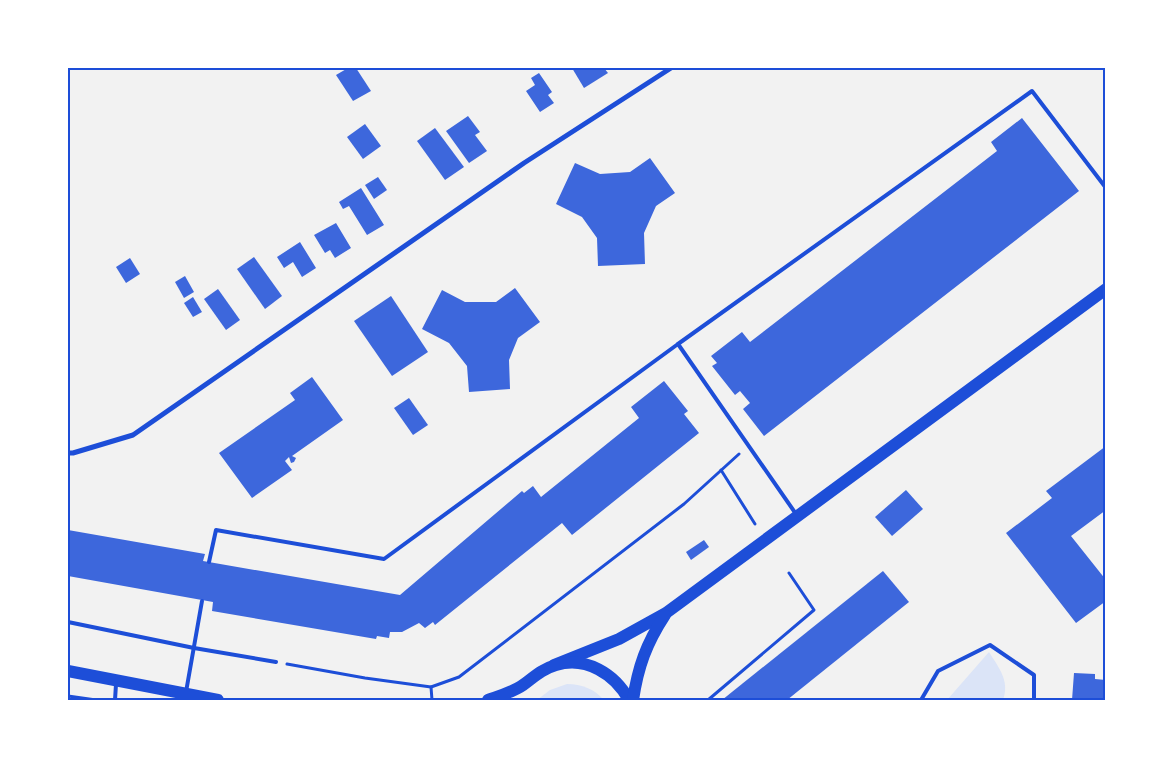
<svg xmlns="http://www.w3.org/2000/svg" width="1173" height="768" font-family="Lato,sans-serif">
	<rect width="100%" height="100%" fill="#f2f2f2"/>
	<g fill="#dbe4f7">
		<path d="M989 652C999 668 1010 681 1003 700H947Z"/>
		<path d="M567 684C582 684 594 689 604 700H537L550 690Z"/>
	</g>
	<g fill="#3d67dc">
		<polygon points="348,68 356,68 371,91 353,101 336,75"/>
		<polygon points="572,68 604,68 608,73 584,88"/>
		<polygon points="539,73 552,92 548,95 554,103 540,112 526,91 535,85 531,78"/>
		<polygon points="468,116 480,132 475,135 487,151 469,163 446,131"/>
		<polygon points="1022,118 1079,191 764,436 743,409 750,403 740,391 735,395 712,366 717,363 711,356 742,332 750,342 997,151 991,142"/>
		<polygon points="365,124 381,146 363,159 347,137"/>
		<polygon points="435,128 464,167 445,180 417,141"/>
		<polygon points="650,158 675,193 656,206 644,233 645,264 598,266 597,238 582,217 556,204 575,163 600,174 630,172"/>
		<polygon points="378,177 387,190 374,199 365,185"/>
		<polygon points="361,188 384,225 367,235 349,206 343,209 339,202"/>
		<polygon points="336,223 351,248 335,258 330,250 325,253 314,235"/>
		<polygon points="300,242 316,268 302,277 293,262 284,268 277,257"/>
		<polygon points="254,257 282,296 265,309 237,269"/>
		<polygon points="130,258 140,274 126,283 116,267"/>
		<polygon points="185,276 194,292 184,298 175,282"/>
		<polygon points="515,288 540,322 518,338 509,360 510,389 469,392 467,366 449,343 422,329 442,290 465,302 496,302"/>
		<polygon points="218,289 240,320 226,330 204,299"/>
		<polygon points="391,296 428,352 392,376 354,321"/>
		<polygon points="193,297 202,312 193,317 184,303"/>
		<polygon points="312,377 343,420 292,456 296,458 294,462 291,463 289,457 285,461 292,470 252,498 219,453 295,400 290,393"/>
		<polygon points="664,381 688,411 684,414 699,433 572,535 562,523 435,625 433,622 425,628 419,623 402,632 390,632 389,638 377,636 376,639 212,611 213,602 68,576 68,530 205,554 203,561 400,595 522,491 524,493 533,486 541,497 639,418 631,407"/>
		<polygon points="409,398 428,425 413,435 394,408"/>
		<polygon points="1106,446 1106,510 1071,536 1106,580 1106,601 1076,623 1006,533 1052,498 1046,491"/>
		<polygon points="906,490 923,509 892,536 875,517"/>
		<polygon points="704,540 709,547 691,560 686,552"/>
		<polygon points="883,571 909,602 787,700 722,700"/>
		<polygon points="1074,673 1095,674 1095,679 1106,680 1106,700 1072,700"/>
	</g>
	<g fill="none" stroke-linecap="round" stroke-linejoin="round">
		<g stroke="#1d4ed8" stroke-width="3">
			<polyline points="721,470 755,524"/>
			<polyline points="287,664 365,678 431,687 459,677 684,504 739,454"/>
			<polyline points="431,687 432,700"/>
			<polyline points="68,696 96,700"/>
			<polyline points="708,700 814,610 789,573"/>
		</g>
		<g stroke="#1d4ed8" stroke-width="4">
			<polyline points="796,514 678,344 1032,91 1106,188"/>
			<polyline points="209,562 216,530 384,559 678,344"/>
			<polyline points="68,622 194,648 276,662"/>
			<polyline points="186,692 202,601"/>
			<polyline points="115,700 116,684"/>
			<polyline points="921,700 938,671 990,645 1034,675 1034,700"/>
		</g>
		<polyline stroke="#1d4ed8" stroke-width="5" points="68,453 73,453 133,435 524,163 671,68"/>
		<g stroke="#1d4ed8" stroke-width="12">
			<polyline points="554,665 619,639 666,613 1106,289"/>
			<polyline points="68,671 218,700"/>
			<path d="M488 700C499 696 513 692 523 685 534 677 542 669 556 665 586 656 615 674 629 700"/>
			<path d="M633 700C638 667 646 644 665 615"/>
		</g>
	</g>
	<rect width="1173" height="768" fill="none" stroke="#ffffff" stroke-width="138"/>
	<rect x="69" y="69" width="1035" height="630" fill="none" stroke="#1d4ed8" stroke-width="2"/>
</svg>
